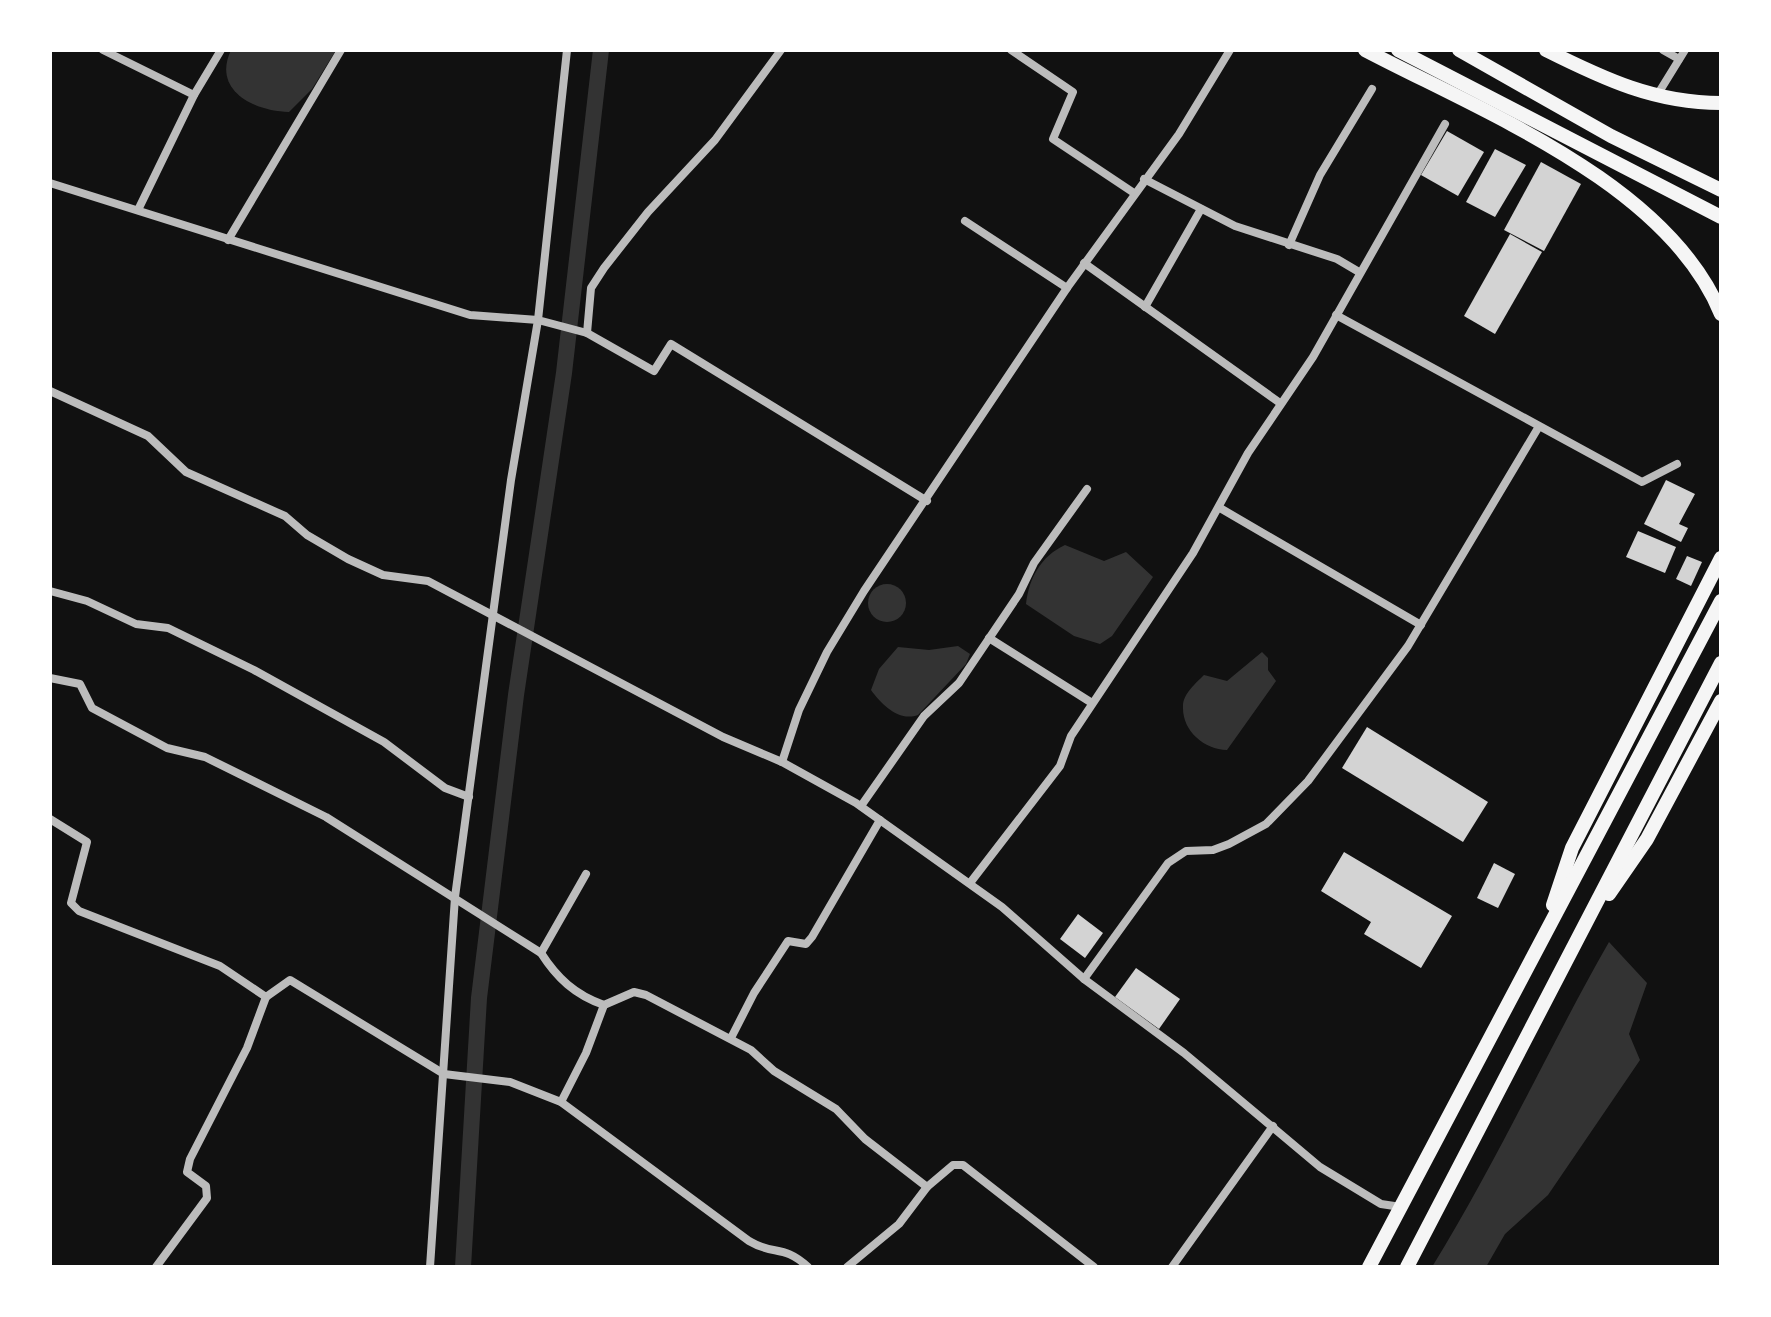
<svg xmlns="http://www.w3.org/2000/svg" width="1771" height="1317" font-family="Karla,sans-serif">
	<rect width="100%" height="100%" fill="#111"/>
	<g fill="#333">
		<path d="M231 50H336L312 89 289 112C253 111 212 90 231 50Z"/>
		<path d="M1065 545 1104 561 1126 552 1153 577 1112 636 1100 644 1074 636 1026 604C1029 578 1041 556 1065 545Z"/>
		<circle cx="887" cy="603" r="19"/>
		<path d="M958 646 970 654 966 664 918 715C899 722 882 705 871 690L879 669 898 647 929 650Z"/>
		<path d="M1262 652 1268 658V670L1276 681 1227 750C1204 749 1182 731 1183 706 1183 694 1196 683 1204 675L1227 681Z"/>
		<path d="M1609 942 1647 983 1629 1034 1640 1060 1548 1195 1505 1234 1486 1267H1432C1497 1162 1548 1049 1609 942Z"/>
	</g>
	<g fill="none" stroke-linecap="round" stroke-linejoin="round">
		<polyline stroke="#333" stroke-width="16" points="463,1267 479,998 516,695 564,373 601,50"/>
	</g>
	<g fill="#d3d3d3">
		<polygon points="1447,131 1484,152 1458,196 1421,175"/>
		<polygon points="1495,149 1526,165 1495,217 1466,202"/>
		<polygon points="1541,162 1581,184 1544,251 1504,230"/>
		<polygon points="1510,234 1542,252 1495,334 1464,316"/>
		<polygon points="1666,480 1695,494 1679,524 1688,528 1681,542 1644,524"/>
		<polygon points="1638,531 1676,547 1665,573 1626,557"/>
		<polygon points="1687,556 1702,562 1691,586 1676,579"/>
		<polygon points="1367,727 1488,802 1463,842 1342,768"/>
		<polygon points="1344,852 1452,916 1421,968 1364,934 1371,922 1321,891"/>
		<polygon points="1494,863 1515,874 1498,908 1477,898"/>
		<polygon points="1078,914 1103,933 1085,958 1060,939"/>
		<polygon points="1136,968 1180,999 1159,1029 1115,997"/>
	</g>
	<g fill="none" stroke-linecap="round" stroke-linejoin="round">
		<g stroke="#bcbcbc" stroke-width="8">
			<polyline points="103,50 194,95"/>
			<polyline points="567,50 538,320 587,333 654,371 671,344 927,501"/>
			<polyline points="1011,50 1073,92 1053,139 1134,193"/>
			<polyline points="1663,50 1679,59"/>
			<polyline points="1656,97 1685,50"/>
			<polyline points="1144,179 1235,226 1337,259 1359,272"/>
			<polyline points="50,183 470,315 538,320 511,480 455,897 430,1267"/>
			<polyline points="138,210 194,95 221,50"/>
			<polyline points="965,221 1067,288"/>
			<polyline points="228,240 341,50"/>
			<polyline points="1289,245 1320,175 1372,89"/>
			<polyline points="1084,263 1280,403"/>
			<polyline points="1145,307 1201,209"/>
			<polyline points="1336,315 1642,482 1677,464"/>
			<polyline points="587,333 591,288 604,268 648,212 715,140 781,50"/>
			<polyline points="50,391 148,436 186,472 285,516 307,535 348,559 383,575 428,581 723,737 782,762 856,803 1002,907 1084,979 1184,1053 1320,1167 1381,1204 1401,1207"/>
			<polyline points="1220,508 1421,625"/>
			<polyline points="50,591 87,601 136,624 168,628 254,670 384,742 445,788 469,797"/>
			<polyline points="989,638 1092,703"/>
			<path d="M50 678 80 684 92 708 167 748 205 757 326 817 541 953C557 978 575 995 604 1005L634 992 646 995 751 1050 774 1071 836 1109 865 1139 927 1187 953 1165H963L1094 1267"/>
			<polyline points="782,762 799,710 827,652 864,591 1067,288 1179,134 1230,50"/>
			<polyline points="861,806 924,716 959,683 1019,594 1034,563 1087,489"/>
			<path d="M50 819 87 842 71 903 79 911 220 966 266 997 290 980 444 1074 510 1082 561 1102 749 1241C774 1256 783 1244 808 1267"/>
			<polyline points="970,883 1060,766 1071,736 1193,553 1248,453 1313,357 1445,124"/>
			<polyline points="541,953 586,874"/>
			<polyline points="1084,979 1168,863 1186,851 1213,850 1229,844 1266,824 1308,781 1408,646 1538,428"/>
			<polyline points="731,1038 754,993 788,941 806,944 812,937 880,820"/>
			<polyline points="561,1102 586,1053 604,1005"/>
			<polyline points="156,1267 207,1198 206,1186 187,1172 190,1159 247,1048 266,997"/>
			<polyline points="847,1267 899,1224 927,1187"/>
			<polyline points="1172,1267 1273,1126"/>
		</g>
		<g stroke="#f5f5f5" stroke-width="14">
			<path d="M1365 50C1483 112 1668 184 1721 314"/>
			<polyline points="1398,50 1721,217"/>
			<polyline points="1459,50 1611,136 1721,190"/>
			<path d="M1546 50C1604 79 1655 103 1721 103"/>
		</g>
		<g stroke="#f5f5f5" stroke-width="14">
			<polyline points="1609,894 1647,839 1721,701"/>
			<polyline points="1553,905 1572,848 1721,558"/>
			<polyline points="1369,1267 1721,601"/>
			<polyline points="1407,1267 1721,663"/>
		</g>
	</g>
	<rect width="1771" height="1317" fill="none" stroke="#ffffff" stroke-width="104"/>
</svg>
